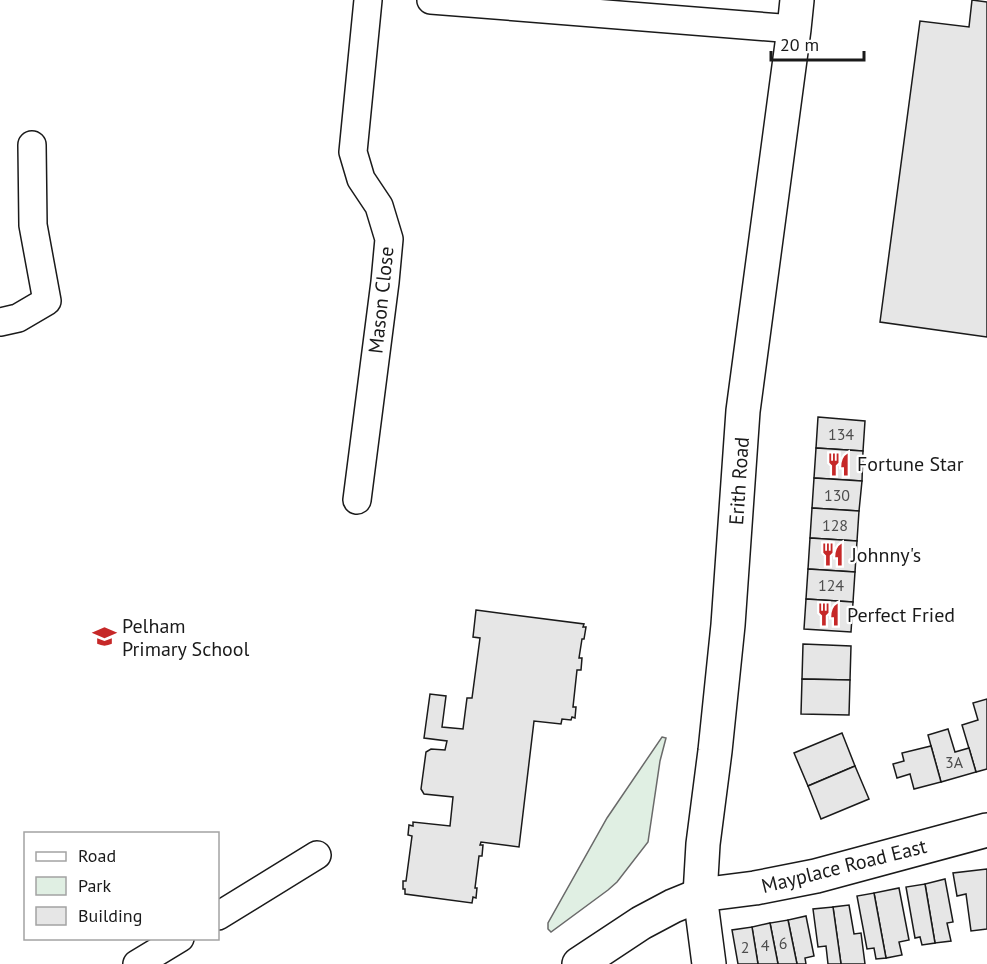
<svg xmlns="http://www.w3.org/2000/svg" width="987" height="964" font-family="'PT Sans',sans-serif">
	<rect width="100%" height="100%" fill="#fff"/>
	<polygon fill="#e0efe3" stroke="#6a6a6a" stroke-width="1.5" points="662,737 666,738 660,761 648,842 617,882 608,890 551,932 548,929 548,923 607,818"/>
	<g fill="#e6e6e6" stroke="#1a1a1a" stroke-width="1.5">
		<polygon points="972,0 987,2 987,337 880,322 920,21 969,27"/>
		<polygon points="818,417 865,421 863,451 816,448"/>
		<polygon points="816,448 863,451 862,481 814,478"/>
		<polygon points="814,478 862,481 859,511 812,508"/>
		<polygon points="812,508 859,511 857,541 810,538"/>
		<polygon points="810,538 857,541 855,572 808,569"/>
		<polygon points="808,569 855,572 853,602 806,599"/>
		<polygon points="806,599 853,602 851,632 804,629"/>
		<polygon points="476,610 584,624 583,627 586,627 584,639 582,639 579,658 582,658 581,670 577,670 573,707 576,707 575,718 572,717 571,720 562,719 561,724 534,721 519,847 481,842 480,845 483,845 482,856 479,856 475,888 477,888 476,898 473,897 472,903 405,894 405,889 403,889 403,881 406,881 412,836 408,835 409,825 413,826 413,822 450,826 453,797 424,794 421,789 426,752 431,749 445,750 447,741 424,738 430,694 446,696 442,727 463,729 467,698 472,698 480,638 473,637"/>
		<polygon points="803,644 851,646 850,680 802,679"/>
		<polygon points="802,679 850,680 849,715 801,714"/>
		<polygon points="987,699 987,769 976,772 962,725 978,720 973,703"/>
		<polygon points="948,729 955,752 969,748 976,772 941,782 928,735"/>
		<polygon points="842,733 855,766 808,786 794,753"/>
		<polygon points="931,746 941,782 914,789 910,774 897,778 893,764 904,761 902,753"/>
		<polygon points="855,766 869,799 821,819 808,786"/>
		<polygon points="987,869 987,929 971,931 966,894 957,896 953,873"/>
		<polygon points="945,879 953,922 947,923 951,941 935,943 925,884"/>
		<polygon points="925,884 935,943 922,945 920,937 915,938 906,887"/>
		<polygon points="899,888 909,940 899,942 902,955 886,958 874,893"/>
		<polygon points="874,893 886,958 876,959 874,948 867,949 857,896"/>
		<polygon points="849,905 854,934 861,933 865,964 841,964 833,907"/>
		<polygon points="833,907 841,964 828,964 826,946 818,947 813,909"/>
		<polygon points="806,916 814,956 805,958 806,964 797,964 788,920"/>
		<polygon points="788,920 797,964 778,964 770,923"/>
		<polygon points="770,923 778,964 758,964 752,927"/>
		<polygon points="752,927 758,964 738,964 732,930"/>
	</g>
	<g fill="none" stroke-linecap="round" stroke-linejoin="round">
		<defs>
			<g id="street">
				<polyline points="431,0 794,29"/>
				<polyline points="0,322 18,318 47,301 33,225 32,145"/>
				<polyline points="357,500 385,282 389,239 379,206 361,179 353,152 368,0"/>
				<polyline points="218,916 317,855"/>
				<polyline points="137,964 180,938"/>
			</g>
			<polyline id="secondary" points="700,895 755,888 816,876 987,830"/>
			<g id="primary">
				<polyline points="579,964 641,923 673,906 700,895"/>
				<polyline points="709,964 700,895 703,844 715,751 728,625 743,411 794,29 797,0"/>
			</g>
		</defs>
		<use href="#street" stroke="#1a1a1a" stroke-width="30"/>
		<use href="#secondary" stroke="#1a1a1a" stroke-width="36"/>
		<use href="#primary" stroke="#1a1a1a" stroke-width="36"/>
		<use href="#street" stroke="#fff" stroke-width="27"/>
		<use href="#secondary" stroke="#fff" stroke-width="33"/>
		<use href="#primary" stroke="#fff" stroke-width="33"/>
	</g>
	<defs>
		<symbol id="restaurant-bare" viewBox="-9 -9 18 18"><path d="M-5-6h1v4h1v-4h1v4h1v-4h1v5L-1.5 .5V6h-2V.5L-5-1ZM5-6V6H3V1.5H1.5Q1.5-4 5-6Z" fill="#c62828" stroke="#fff" stroke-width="2.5" paint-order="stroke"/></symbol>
		<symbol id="school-bare" viewBox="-9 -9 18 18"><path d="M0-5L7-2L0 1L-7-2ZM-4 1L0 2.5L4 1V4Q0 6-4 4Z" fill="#c62828" stroke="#fff" stroke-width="2.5" paint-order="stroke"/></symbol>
	</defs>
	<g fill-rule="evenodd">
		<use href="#restaurant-bare" x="822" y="448" width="33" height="33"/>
		<use href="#restaurant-bare" x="816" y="538" width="33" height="33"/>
		<use href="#restaurant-bare" x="812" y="598" width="33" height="33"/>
		<use href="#school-bare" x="88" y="620" width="33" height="33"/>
	</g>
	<g text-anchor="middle" stroke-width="4.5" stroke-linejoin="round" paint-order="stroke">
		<g font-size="16" fill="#4d4d4d">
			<text x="841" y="440">134</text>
			<text x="837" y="501">130</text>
			<text x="835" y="531">128</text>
			<text x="831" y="591">124</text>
			<text x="954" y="768">3A</text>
			<text x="783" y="949">6</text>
			<text x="765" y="951">4</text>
			<text x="745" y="953">2</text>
		</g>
		<g font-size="20" fill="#1a1a1a" stroke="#fff">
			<text transform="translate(381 300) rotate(-84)" y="7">Mason Close</text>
			<text transform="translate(739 481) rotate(-86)" y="7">Erith Road</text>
			<text transform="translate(844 866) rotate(-14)" y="7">Mayplace Road East</text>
		</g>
		<g font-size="20" fill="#1a1a1a" stroke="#fff" text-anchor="start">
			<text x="857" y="471">Fortune Star</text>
			<text x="851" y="562">Johnny's</text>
			<text x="847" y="622">Perfect Fried</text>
			<text x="122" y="633">Pelham<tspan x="122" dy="23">Primary School</tspan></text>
		</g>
	</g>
	<rect x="24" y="832" width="195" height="108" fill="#ffffff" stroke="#a3a3a3" stroke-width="1.5"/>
	<rect x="36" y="852" width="30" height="9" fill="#ffffff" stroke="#a3a3a3" stroke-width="1.5"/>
	<text x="78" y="862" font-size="18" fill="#1a1a1a">Road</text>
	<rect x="36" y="877" width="30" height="18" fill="#e0efe3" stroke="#a3a3a3" stroke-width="1.5"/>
	<text x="78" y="892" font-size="18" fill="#1a1a1a">Park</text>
	<rect x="36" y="907" width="30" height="18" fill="#e6e6e6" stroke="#a3a3a3" stroke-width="1.5"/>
	<text x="78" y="922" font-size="18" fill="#1a1a1a">Building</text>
	<path d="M771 51v9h93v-9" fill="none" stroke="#1a1a1a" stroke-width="3"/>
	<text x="780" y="51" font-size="18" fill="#1a1a1a" stroke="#ffffff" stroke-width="4.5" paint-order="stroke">20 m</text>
</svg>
